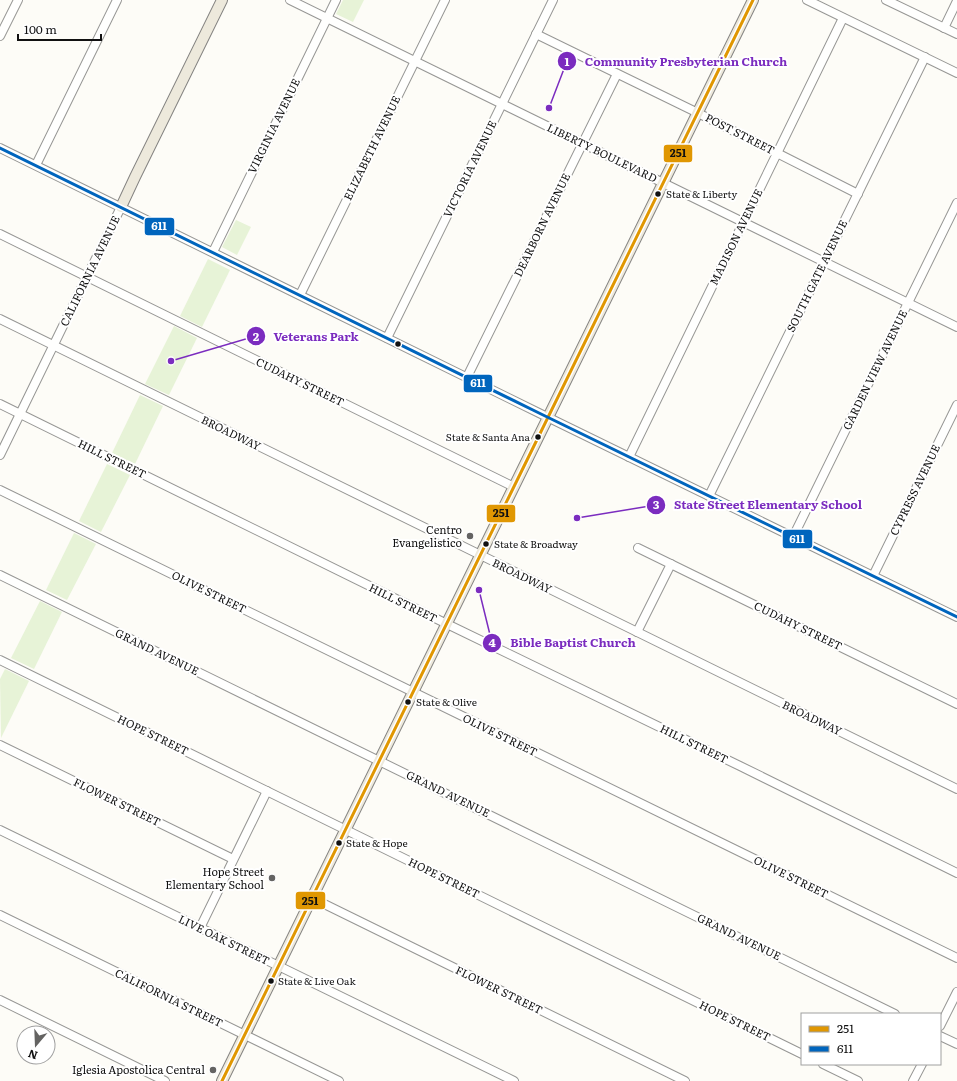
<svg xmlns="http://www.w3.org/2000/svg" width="957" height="1081" font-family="Literata,serif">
	<rect width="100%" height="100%" fill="#fdfcf7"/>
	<g fill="#e7f3d7">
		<polygon points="343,0 364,0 353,22 336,14"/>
		<polygon points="236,220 251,227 237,255 222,247"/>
		<polygon points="208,259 230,270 202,327 180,316"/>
		<polygon points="174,326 197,338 169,395 145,384"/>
		<polygon points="140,395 163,406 135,464 112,453"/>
		<polygon points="107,464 130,475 101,532 79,521"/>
		<polygon points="74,533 96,544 67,600 46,590"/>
		<polygon points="40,601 62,612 34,669 11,658"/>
		<polygon points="5,669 29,681 1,738 0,679"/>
	</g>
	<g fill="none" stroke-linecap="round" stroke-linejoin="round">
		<defs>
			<g id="minor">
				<polyline points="290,0 957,327"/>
				<polyline points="807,0 957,73"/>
				<polyline points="886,0 957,34"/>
				<polyline points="944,28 957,1"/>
				<polyline points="536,34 698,113 858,194"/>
				<polyline points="0,36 18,0"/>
				<polyline points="0,148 539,413 957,617"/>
				<polyline points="36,165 117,0"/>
				<polyline points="0,234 514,487"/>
				<polyline points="213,252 336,0"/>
				<polyline points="300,295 445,0"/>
				<polyline points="0,319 957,789"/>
				<polyline points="387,338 553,0"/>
				<polyline points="467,377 617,74"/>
				<polyline points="0,404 447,624 740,766 957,873"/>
				<polyline points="0,455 121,207"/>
				<polyline points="629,457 843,18"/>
				<polyline points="0,490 957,958"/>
				<polyline points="709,496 925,57"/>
				<polyline points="793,537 957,203"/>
				<polyline points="638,548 957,704"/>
				<polyline points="0,575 895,1014"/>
				<polyline points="873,576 957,405"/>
				<polyline points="637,632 671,564"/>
				<polyline points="0,660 802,1054"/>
				<polyline points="0,745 233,859"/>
				<polyline points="0,830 514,1081"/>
				<polyline points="312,898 685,1081"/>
				<polyline points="0,915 339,1081"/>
				<polyline points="200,928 267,791"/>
				<polyline points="0,1000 165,1081"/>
				<polyline points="940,1026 957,992"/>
				<polyline points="940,1036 957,1044"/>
				<polyline points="823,1064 858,1081"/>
				<polyline points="913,1081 922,1064"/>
			</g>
			<g id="major">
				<polyline points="121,207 135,177 222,0"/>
				<polyline points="222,1081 753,0"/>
			</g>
		</defs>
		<use href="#minor" stroke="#979795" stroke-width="10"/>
		<use href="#major" stroke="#858482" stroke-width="12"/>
		<use href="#minor" stroke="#fffffe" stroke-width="8"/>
		<use href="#major" stroke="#ede9dc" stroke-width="10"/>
		<defs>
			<polyline id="bus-1" points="222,1081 753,0"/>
			<polyline id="bus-2" points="0,148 539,413 957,617"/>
		</defs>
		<use href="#bus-1" stroke="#fff" stroke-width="6"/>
		<use href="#bus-2" stroke="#fff" stroke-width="6"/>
		<use href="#bus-1" stroke="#e09702" stroke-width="3"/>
		<use href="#bus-2" stroke="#0065bd" stroke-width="3"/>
	</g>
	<g fill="#111" stroke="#fff" stroke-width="1.5">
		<circle cx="658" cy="194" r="3.5"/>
		<circle cx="398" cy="344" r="3.5"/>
		<circle cx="538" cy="437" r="3.5"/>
		<circle cx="486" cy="544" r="3.5"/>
		<circle cx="408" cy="702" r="3.5"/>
		<circle cx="339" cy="843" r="3.5"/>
		<circle cx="271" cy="981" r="3.5"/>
	</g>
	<g fill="#646362" stroke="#fff" stroke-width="1.5">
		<circle cx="470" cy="536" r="4"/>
		<circle cx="272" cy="878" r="4"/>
		<circle cx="213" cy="1070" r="4"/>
	</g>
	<g text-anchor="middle" stroke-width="4" stroke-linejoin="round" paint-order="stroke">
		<g font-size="10" fill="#111" stroke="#fff" text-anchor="start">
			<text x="666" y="198">State &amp; Liberty</text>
			<text x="530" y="441" text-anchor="end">State &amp; Santa Ana</text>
			<text x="494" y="548">State &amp; Broadway</text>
			<text x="416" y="706">State &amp; Olive</text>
			<text x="346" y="847">State &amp; Hope</text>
			<text x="278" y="985">State &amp; Live Oak</text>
		</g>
		<g font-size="11" fill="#111" stroke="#fff">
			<text transform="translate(274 126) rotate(-64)" y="4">VIRGINIA AVENUE</text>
			<text transform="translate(740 134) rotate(27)" y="4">POST STREET</text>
			<text transform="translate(372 148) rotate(-64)" y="4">ELIZABETH AVENUE</text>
			<text transform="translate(602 153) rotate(26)" y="4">LIBERTY BOULEVARD</text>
			<text transform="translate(470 169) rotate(-64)" y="4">VICTORIA AVENUE</text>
			<text transform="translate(542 225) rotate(-64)" y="4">DEARBORN AVENUE</text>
			<text transform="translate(736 237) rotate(-64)" y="4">MADISON AVENUE</text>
			<text transform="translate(90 271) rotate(-64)" y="4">CALIFORNIA AVENUE</text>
			<text transform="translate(817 276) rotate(-64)" y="4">SOUTH GATE AVENUE</text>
			<text transform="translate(875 370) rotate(-64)" y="4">GARDEN VIEW AVENUE</text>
			<text transform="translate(300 382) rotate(26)" y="4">CUDAHY STREET</text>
			<text transform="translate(231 433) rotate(26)" y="4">BROADWAY</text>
			<text transform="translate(112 459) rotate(26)" y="4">HILL STREET</text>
			<text transform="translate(915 490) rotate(-64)" y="4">CYPRESS AVENUE</text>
			<text transform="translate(522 576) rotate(26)" y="4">BROADWAY</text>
			<text transform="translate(209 592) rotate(26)" y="4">OLIVE STREET</text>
			<text transform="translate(403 603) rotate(26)" y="4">HILL STREET</text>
			<text transform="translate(798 626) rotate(26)" y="4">CUDAHY STREET</text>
			<text transform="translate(157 652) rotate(26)" y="4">GRAND AVENUE</text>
			<text transform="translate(812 718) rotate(26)" y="4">BROADWAY</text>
			<text transform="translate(153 735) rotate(26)" y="4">HOPE STREET</text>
			<text transform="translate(500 735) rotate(26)" y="4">OLIVE STREET</text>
			<text transform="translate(694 744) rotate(26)" y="4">HILL STREET</text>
			<text transform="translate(448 794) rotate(26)" y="4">GRAND AVENUE</text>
			<text transform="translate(117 802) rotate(26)" y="4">FLOWER STREET</text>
			<text transform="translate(791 877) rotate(26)" y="4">OLIVE STREET</text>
			<text transform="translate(444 878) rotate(26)" y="4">HOPE STREET</text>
			<text transform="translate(739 937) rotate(26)" y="4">GRAND AVENUE</text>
			<text transform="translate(224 940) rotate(26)" y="4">LIVE OAK STREET</text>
			<text transform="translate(499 990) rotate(26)" y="4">FLOWER STREET</text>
			<text transform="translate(169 998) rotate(26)" y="4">CALIFORNIA STREET</text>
			<text transform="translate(735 1021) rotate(26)" y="4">HOPE STREET</text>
		</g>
		<g font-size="11" fill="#111" stroke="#fff" text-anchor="end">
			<text x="462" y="534">Centro<tspan x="462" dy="13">Evangelistico</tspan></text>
			<text x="264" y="876">Hope Street<tspan x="264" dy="13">Elementary School</tspan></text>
			<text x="205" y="1074">Iglesia Apostolica Central</text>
		</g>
	</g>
	<path fill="none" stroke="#7b2cbf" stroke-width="1.5" d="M549 108L567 61M171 361L256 336M577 518L656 505M479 590L492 643"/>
	<g fill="#7b2cbf" stroke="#fff" stroke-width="1.5">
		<circle cx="549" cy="108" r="4"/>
		<circle cx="171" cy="361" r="4"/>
		<circle cx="577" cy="518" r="4"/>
		<circle cx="479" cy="590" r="4"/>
		<circle cx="567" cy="61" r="10"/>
		<circle cx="256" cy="336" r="10"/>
		<circle cx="656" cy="505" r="10"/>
		<circle cx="492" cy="643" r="10"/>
	</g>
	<g font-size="12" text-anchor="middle" font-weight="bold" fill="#fff">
		<text x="567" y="66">1</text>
		<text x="256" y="341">2</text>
		<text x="656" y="509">3</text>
		<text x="492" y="647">4</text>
	</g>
	<g font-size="12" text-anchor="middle" font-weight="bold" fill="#7b2cbf" stroke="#fff" stroke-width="4" stroke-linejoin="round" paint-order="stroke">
		<text x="686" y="66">Community Presbyterian Church</text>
		<text x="316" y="341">Veterans Park</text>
		<text x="768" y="509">State Street Elementary School</text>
		<text x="573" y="647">Bible Baptist Church</text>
	</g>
	<g stroke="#fff" stroke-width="1.5">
		<rect x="663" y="144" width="30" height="19" rx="4" fill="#e09702"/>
		<rect x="144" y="217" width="31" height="19" rx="4" fill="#0065bd"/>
		<rect x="463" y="374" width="30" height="19" rx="4" fill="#0065bd"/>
		<rect x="486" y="504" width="30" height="19" rx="4" fill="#e09702"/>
		<rect x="782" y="529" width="31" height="20" rx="4" fill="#0065bd"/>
		<rect x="295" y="891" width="31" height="19" rx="4" fill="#e09702"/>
	</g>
	<g font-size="11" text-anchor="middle" font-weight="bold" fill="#fff">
		<text x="159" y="230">611</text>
		<text x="478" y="387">611</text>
		<text x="797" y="543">611</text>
	</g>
	<g font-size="11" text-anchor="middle" font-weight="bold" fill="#111">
		<text x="678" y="157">251</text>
		<text x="501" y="517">251</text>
		<text x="310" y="905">251</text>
	</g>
	<rect x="801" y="1013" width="140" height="52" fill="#ffffff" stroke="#a0a0a0"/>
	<rect x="809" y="1026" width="20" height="6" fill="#e09702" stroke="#a0a0a0"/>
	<text x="837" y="1033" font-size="12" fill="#111111">251</text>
	<rect x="809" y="1046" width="20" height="6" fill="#0065bd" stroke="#a0a0a0"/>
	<text x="837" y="1053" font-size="12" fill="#111111">611</text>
	<g transform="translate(36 1045) rotate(199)"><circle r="19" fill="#ffffff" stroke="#a0a0a0"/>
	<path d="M0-3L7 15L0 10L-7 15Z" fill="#646362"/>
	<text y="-6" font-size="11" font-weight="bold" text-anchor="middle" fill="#111111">N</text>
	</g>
	<path d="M18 34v6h83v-6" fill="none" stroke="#111111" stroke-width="2"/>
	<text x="24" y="34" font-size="12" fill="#111111" stroke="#ffffff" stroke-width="3" paint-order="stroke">100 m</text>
</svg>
